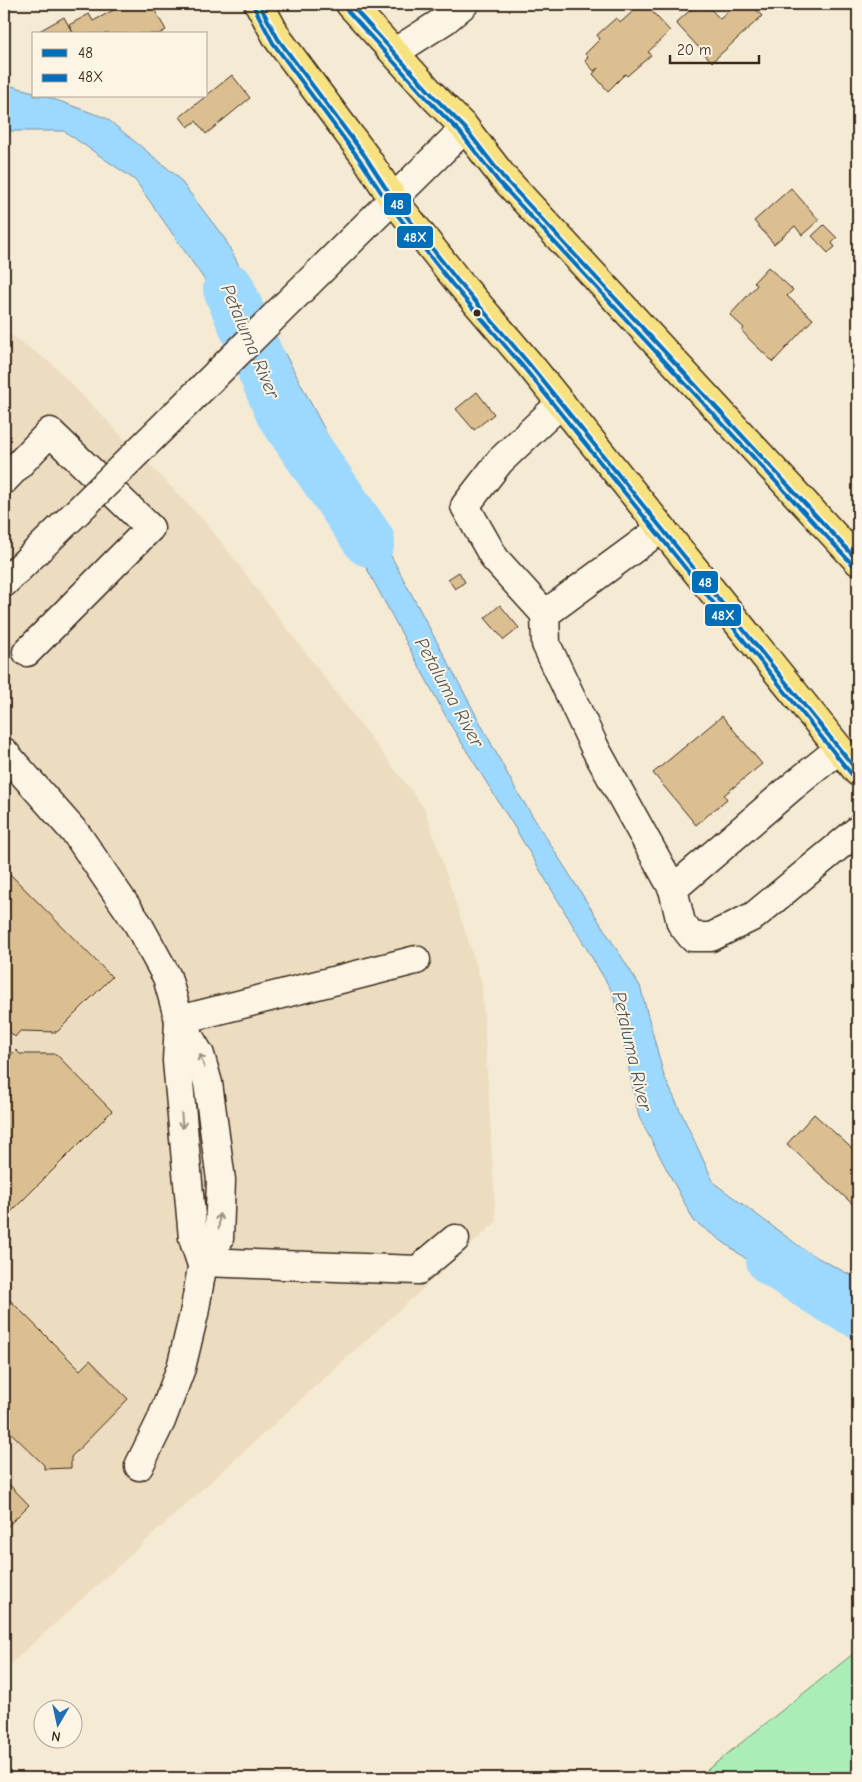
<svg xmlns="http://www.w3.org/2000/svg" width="862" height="1782" font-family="'Comic Neue',sans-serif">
	<rect width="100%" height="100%" fill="#f5ead4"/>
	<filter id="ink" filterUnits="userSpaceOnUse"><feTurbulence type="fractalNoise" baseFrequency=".02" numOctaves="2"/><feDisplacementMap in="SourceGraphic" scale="10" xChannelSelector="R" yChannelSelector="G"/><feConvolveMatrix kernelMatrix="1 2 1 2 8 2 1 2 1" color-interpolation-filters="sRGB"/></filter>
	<g filter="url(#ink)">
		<polygon fill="#edddc0" points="4,330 51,363 208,525 425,809 482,983 496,1222 4,1670"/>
		<polygon fill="#aaedb7" stroke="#728c6a" points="858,1650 858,1778 697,1778"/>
		<polygon fill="#9dd8fe" stroke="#7692a4" points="4,84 34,92 34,96 45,96 106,118 177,176 225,239 374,524 516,790 640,986 664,1076 714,1183 807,1252 858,1279 858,1306 785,1287 694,1221 639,1117 613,993 515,828 450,724 366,567 301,418 135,180 64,131 4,131"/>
		<polygon fill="#f5ead4" points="249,278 285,349 264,370 221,307"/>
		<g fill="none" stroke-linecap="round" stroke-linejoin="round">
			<g stroke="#9dd8fe" stroke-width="52">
				<polyline points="229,289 281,412 369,541"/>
				<polyline points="772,1260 836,1301 858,1312"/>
			</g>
		</g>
		<g fill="#dbbf90" stroke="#3b2a1e">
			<polygon points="125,4 151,4 166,30 159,34 74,34 69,25 89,14 93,21"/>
			<polygon points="645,4 670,31 648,52 651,55 627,76 625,74 608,91 593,74 598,68 594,71 585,61 588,57 585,54 600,39 597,35 616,18 621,22 638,7 640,9"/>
			<polygon points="697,4 706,4 720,19 737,4 751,4 762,16 712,62 676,23"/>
			<polygon points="64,17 73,34 34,34"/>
			<polygon points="232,75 250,98 206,134 196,121 188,127 180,117"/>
			<polygon points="791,188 819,220 802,235 795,226 774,244 754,221"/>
			<polygon points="824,225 837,238 832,243 835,247 828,253 812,236"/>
			<polygon points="768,267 793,290 787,296 813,319 773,362 751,341 742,331 744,328 730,315 757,285 754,282"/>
			<polygon points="477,392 494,414 474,430 456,409"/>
			<polygon points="459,572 465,582 455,589 448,579"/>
			<polygon points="500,605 519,628 504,640 485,618"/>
			<polygon points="722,716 762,764 724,795 727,799 696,825 653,773"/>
			<polygon points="4,868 112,977 57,1032 20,1031 15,1037 4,1026"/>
			<polygon points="16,1050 20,1054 56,1054 112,1111 4,1219 4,1062"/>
			<polygon points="814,1114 858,1154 858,1209 787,1144"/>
			<polygon points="7,1297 80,1370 90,1360 128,1399 71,1457 71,1468 44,1469 44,1465 4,1426 4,1299"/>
			<polygon points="6,1481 29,1505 6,1528 4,1525 4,1483"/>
		</g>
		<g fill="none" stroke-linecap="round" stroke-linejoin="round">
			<defs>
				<g id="minor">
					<polyline points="395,52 445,20 464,4"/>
					<polyline points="308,283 465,128"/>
					<polyline points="4,480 50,432 150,528 27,652"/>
					<polyline points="662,528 545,614 546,644 595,748 673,889"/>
					<polyline points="4,583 77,512"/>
					<polyline points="545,614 495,559 465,506 500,461 561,403"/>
					<polyline points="839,749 793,786 673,889 681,923 692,937 711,937 754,916 858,830"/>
					<polyline points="4,752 78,836 138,924 167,977 179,1020 200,1055 208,1083 221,1180 219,1239 203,1262 194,1314 181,1368 161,1421 139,1466"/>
					<polyline points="179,1020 177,1061 193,1238 202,1265"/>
					<polyline points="179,1020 416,960"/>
					<polyline points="203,1262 418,1270 455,1239"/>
				</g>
				<g id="major">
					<polyline points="259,4 278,39 365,156 393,199 457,280 530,365 858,772"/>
					<polyline points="350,4 436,99 465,128 503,177 858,561"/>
				</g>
			</defs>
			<use href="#minor" stroke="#3b2a1e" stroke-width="31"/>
			<use href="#major" stroke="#3b2a1e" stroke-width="31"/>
			<use href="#minor" stroke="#fcf5e5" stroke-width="28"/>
			<use href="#major" stroke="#f7e281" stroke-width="28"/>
			<defs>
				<polyline id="minor-bridge" points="77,512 308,283"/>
			</defs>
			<use href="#minor-bridge" stroke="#3b2a1e" stroke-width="31" stroke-linecap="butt"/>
			<use href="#minor-bridge" stroke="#fcf5e5" stroke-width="28"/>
			<defs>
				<g id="bus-1">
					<polyline points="259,4 278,39 365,156 393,199 457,280 530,365 858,772"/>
					<polyline points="350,4 436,99 465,128 503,177 858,561"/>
				</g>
				<g id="bus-2">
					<polyline points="254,7 273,43 360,160 388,203 452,284 525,369 853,776"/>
					<polyline points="345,8 431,103 460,132 498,181 853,565"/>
				</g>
			</defs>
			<use href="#bus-1" stroke="#fcf5e5" stroke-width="8"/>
			<use href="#bus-2" stroke="#fcf5e5" stroke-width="8"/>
			<use href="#bus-1" stroke="#006fba" stroke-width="4"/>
			<use href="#bus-2" stroke="#006fba" stroke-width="4"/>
		</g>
		<defs><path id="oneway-shaft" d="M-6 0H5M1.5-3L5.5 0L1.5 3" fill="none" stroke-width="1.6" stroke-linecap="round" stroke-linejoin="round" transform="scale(1.25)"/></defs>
		<g stroke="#9c9082">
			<use href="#oneway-shaft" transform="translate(202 1061) rotate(-110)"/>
			<use href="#oneway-shaft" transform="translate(182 1121) rotate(85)"/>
			<use href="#oneway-shaft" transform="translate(219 1221) rotate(-88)"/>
		</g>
	</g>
	<circle fill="#3b2a1e" stroke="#fcf5e5" stroke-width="2" cx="477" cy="313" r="4.5"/>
	<g text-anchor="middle" stroke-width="4" stroke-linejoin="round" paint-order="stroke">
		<g font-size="19" font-style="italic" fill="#545656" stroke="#fcf5e5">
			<text transform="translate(251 341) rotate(67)" y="7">Petaluma River</text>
			<text transform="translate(450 692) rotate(61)" y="7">Petaluma River</text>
			<text transform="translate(633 1051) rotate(77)" y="7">Petaluma River</text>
		</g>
	</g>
	<g stroke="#fcf5e5" stroke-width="2">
		<rect x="383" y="192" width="29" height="24" rx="5" fill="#006fba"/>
		<rect x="396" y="225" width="38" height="24" rx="5" fill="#006fba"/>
		<rect x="691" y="570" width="28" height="24" rx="5" fill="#006fba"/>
		<rect x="704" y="603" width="38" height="24" rx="5" fill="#006fba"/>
	</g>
	<g font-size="14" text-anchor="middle" font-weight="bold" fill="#fff">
		<text x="397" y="209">48</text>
		<text x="415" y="242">48X</text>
		<text x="705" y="587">48</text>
		<text x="723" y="620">48X</text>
	</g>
	<rect width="862" height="1782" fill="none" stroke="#fcf5e5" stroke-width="20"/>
	<rect x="10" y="10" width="842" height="1762" fill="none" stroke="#3b2a1e" stroke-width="2" filter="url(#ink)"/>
	<rect x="32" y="32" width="175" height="65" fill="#fcf5e5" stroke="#afa495"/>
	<rect x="42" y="49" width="25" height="8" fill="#006fba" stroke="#afa495"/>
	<text x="78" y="58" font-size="15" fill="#3b2a1e">48</text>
	<rect x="42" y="74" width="25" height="8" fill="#006fba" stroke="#afa495"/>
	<text x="78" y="82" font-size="15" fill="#3b2a1e">48X</text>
	<g transform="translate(58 1724) rotate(189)"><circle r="24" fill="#fcf5e5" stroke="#afa495"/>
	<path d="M0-4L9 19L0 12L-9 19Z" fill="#1f6fb2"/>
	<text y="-8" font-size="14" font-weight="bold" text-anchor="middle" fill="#3b2a1e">N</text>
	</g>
	<path d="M670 55v8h89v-8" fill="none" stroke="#3b2a1e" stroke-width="2.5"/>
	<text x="677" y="55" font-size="15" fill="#3b2a1e" stroke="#fcf5e5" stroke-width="4" paint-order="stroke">20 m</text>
</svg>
